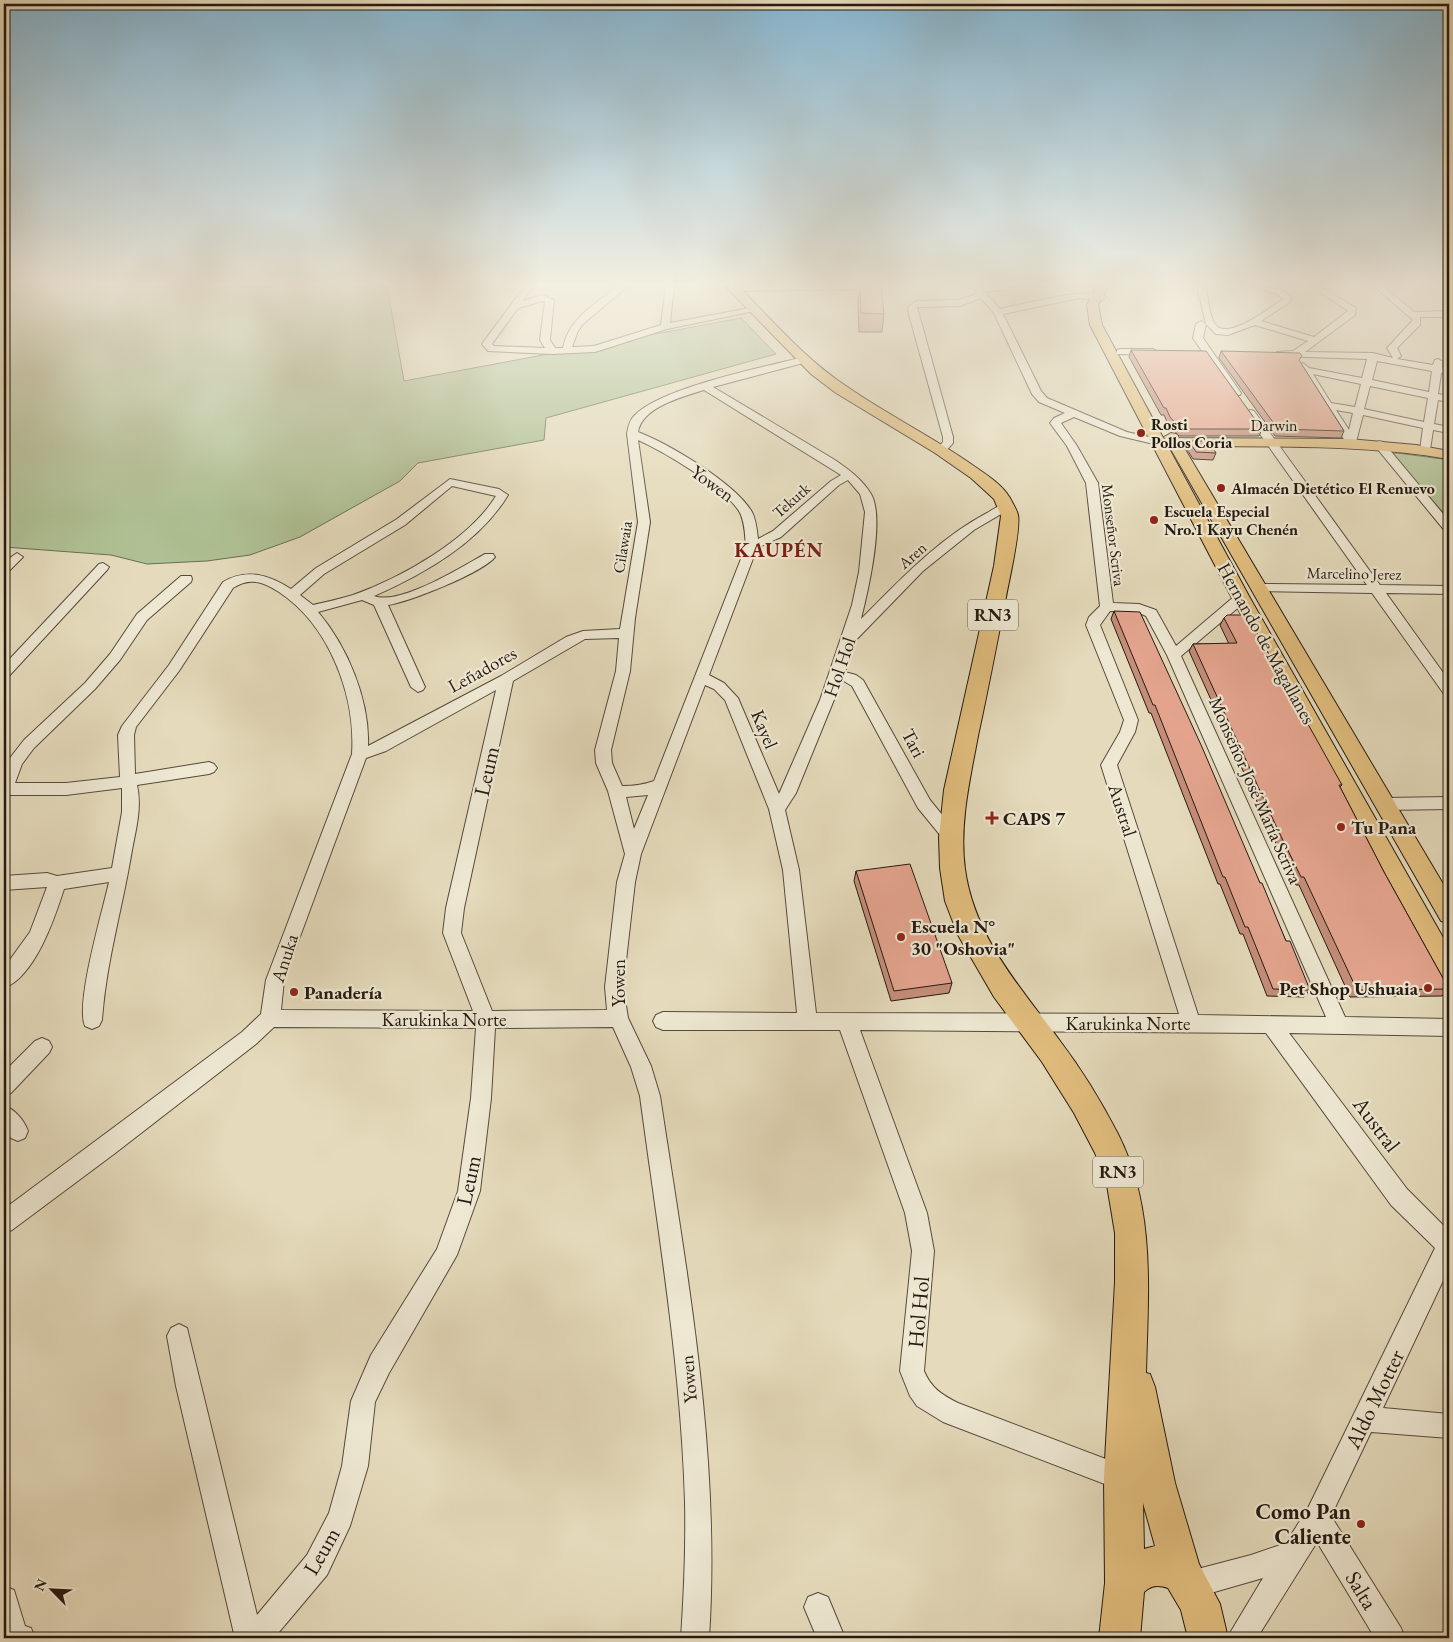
<svg xmlns="http://www.w3.org/2000/svg" width="1453" height="1642" font-family="'EB Garamond',serif">
	<rect width="100%" height="100%" fill="#e5dbbc"/>
	<filter id="stains"><feTurbulence type="fractalNoise" baseFrequency=".004" numOctaves="4"/><feColorMatrix values="0 0 0 0 .2 0 0 0 0 .09 0 0 0 0 .02 0 0 0 .5 -.17"/></filter>
	<radialGradient id="worn" r=".72"><stop offset=".6" stop-color="#630" stop-opacity="0"/><stop offset="1" stop-color="#630" stop-opacity=".3"/></radialGradient>
	<g fill="#afc194" stroke="#6a6e52">
		<polygon points="4,286 387,286 404,381 741,318 776,354 546,418 544,440 418,463 400,481 300,537 250,555 207,561 147,564 111,555 4,547"/>
		<polygon points="1397,453 1449,460 1449,519 1394,457 1393,454"/>
	</g>
	<g fill="none" stroke-linecap="round" stroke-linejoin="round">
		<defs>
			<g id="minor">
				<path d="M525 286H533L523 301 543 295 554 300 550 340 555 348H563C568 319 597 302 619 286H628L583 324 578 331 572 347 594 346 661 325 666 286H674L670 323 755 307 759 310 667 329 595 352 552 354 488 351 482 344ZM543 301H545L540 340 545 348 494 346 492 344 518 308Z"/>
				<polygon points="733,286 864,286 860,289 730,291 730,287"/>
				<path d="M975 286H1014L1010 289 985 292 1000 309C1021 305 1091 285 1106 297L1102 300 1080 298 1003 314 1041 391 1047 398 1127 432 1162 440 1163 442 1158 445 1120 436 1074 417 1061 423 1077 446 1098 483 1113 603 1139 604 1156 610 1176 646 1236 595H1246L1248 598 1246 601 1181 656 1345 1017 1449 1019V1036L1289 1033 1407 1189 1449 1231V1268L1383 1408 1449 1414V1438L1371 1432 1331 1516 1401 1628 1405 1638H1375L1317 1542 1257 1638H1227L1263 1578 1190 1599 1180 1595 1176 1585 1180 1575 1190 1571 1251 1555 1286 1543 1308 1508 1435 1248 1391 1205 1266 1033 860 1030 927 1213 934 1251 924 1371C931 1388 942 1395 958 1403L1132 1469 1136 1478 1132 1487 1123 1491 943 1422 917 1406 910 1396 900 1371 912 1251 905 1213 840 1030H663L656 1027 653 1021 656 1015 663 1012 797 1013 783 870 769 809 725 700 714 689 705 685 641 854 635 882 623 987 628 1018 651 1066 660 1096C687 1275 721 1456 709 1638H681C684 1593 686 1547 685 1502 681 1366 658 1231 640 1096L631 1067 613 1027 495 1028 491 1098 480 1191 457 1255 389 1373 375 1402 368 1466 350 1526 327 1575 274 1638H235L176 1386 167 1336 171 1328 179 1324 187 1328 257 1615 307 1555 329 1513 342 1466 351 1401 371 1355 437 1249 458 1191 471 1098 476 1028 274 1027 256 1044 114 1154 12 1230 4 1233V1209L242 1032 261 1014 266 980 352 754C356 695 329 625 279 592 263 582 250 577 233 588L179 671 136 727 134 735 135 774 209 762 214 764 217 768 214 772 209 774 137 785C142 807 136 829 132 850 123 906 106 962 102 1020L99 1026 92 1029 85 1026C75 1003 103 910 109 882L64 889C55 917 35 977 4 988V968L30 932 47 887 4 890V876L47 873 57 876 112 868 122 812V788L66 795H4V771L10 758 24 740 85 683 110 654 137 614 181 576H191L192 579 191 582 147 620 120 660 95 689 34 748 22 764 15 783H66L120 777 118 735 122 726 169 665 223 582C247 568 269 575 291 589L316 568 397 519 450 479 499 489 508 495C479 543 424 574 374 596 400 606 461 567 485 554H493L495 557C482 573 409 602 388 605L425 687 423 690 418 692 411 687 374 605 362 600 318 612C347 646 370 700 368 746L501 676 566 637 583 631 620 629 638 522 627 434C628 428 629 421 634 416 660 388 764 367 804 357L807 358V362L713 387 835 460C848 469 862 479 871 494 885 518 868 591 861 619 900 580 938 539 987 513 994 509 1002 502 1011 505L1013 507 974 530 923 571 855 641 845 672 856 675 863 680 930 800 957 833 959 837 957 841 951 843 945 841 918 808 852 686 842 680 796 793 785 810 799 870 816 1013 1179 1014 1101 765 1120 732 1124 720 1086 625 1089 617 1100 606 1086 483 1067 446 1050 423 1054 418 1065 413 1039 402 1032 394 994 313 981 298 960 306 917 307 953 437V443L945 452H937L936 450 943 442V437L908 311 909 306 917 301 959 300 977 294ZM704 390 841 475 831 481 773 531 758 539C757 530 756 520 752 512 735 483 669 444 638 432 642 407 682 397 704 390ZM638 440C663 451 731 491 741 515 745 525 745 536 746 546L654 781C643 785 633 786 622 786L612 763 611 750 630 671 635 618 650 522ZM848 480 860 494 865 512 859 572 852 605 820 700 779 794 738 698 724 683 709 675 757 548 781 537 839 485ZM452 486 496 496C469 540 401 578 353 595 340 599 326 602 313 605L300 595 324 574 405 525ZM1110 611 1137 612 1146 616 1167 655 1326 1017 1198 1015 1117 765 1135 732 1138 720 1100 625ZM619 638 616 671 595 750 596 763 608 791 625 854 617 882 605 987 607 1010 492 1011 461 933 464 908 513 681 585 639ZM496 690 446 908 443 933 473 1011 281 1010 284 980 366 758 386 751ZM648 795 634 829 626 797Z"/>
				<path d="M1197 286H1205C1209 297 1208 314 1215 324 1226 342 1271 307 1283 299L1275 293 1251 286 1281 289 1291 297 1290 302 1261 321 1314 337 1348 311 1311 286H1320L1356 308 1355 315 1305 352 1373 353 1393 358 1387 348 1413 320 1374 286H1383L1414 312 1449 311V317H1420V325L1397 348 1401 356 1397 359 1433 365 1435 360 1438 359 1443 362 1442 367 1449 368V374L1441 373 1438 394 1449 396V402L1438 400 1434 424 1449 427V433L1433 430 1430 450 1425 453 1420 450 1423 428 1363 415 1356 442 1355 444H1347L1298 366 1303 363 1309 368 1362 378 1367 359 1277 356V352L1293 351 1308 341 1255 325 1228 335 1216 334 1206 324ZM1377 361 1432 371 1429 392 1372 380ZM1313 374 1361 384 1355 407 1331 403ZM1370 386 1428 398 1424 422 1364 409ZM1336 410 1353 413 1349 430Z"/>
				<polygon points="1201,321 1206,324 1203,338 1241,393 1240,395 1232,395 1193,338 1196,324"/>
				<polygon points="1120,349 1153,349 1158,352 1153,355 1117,354 1117,350"/>
				<polygon points="1250,410 1254,411 1380,585 1449,586 1449,594 1386,593 1449,681 1449,696 1444,694 1372,593 1254,591 1253,588 1259,584 1367,585 1245,413"/>
				<polygon points="1379,441 1383,442 1449,521 1449,532 1445,531 1375,446 1374,444"/>
				<polygon points="17,553 23,557 8,572 4,573 4,562"/>
				<polygon points="103,563 109,567 107,570 9,676 4,678 4,665 99,564"/>
				<polygon points="1449,797 1449,809 1385,810 1379,808 1377,804 1379,800 1385,798"/>
				<polygon points="42,1038 49,1041 52,1047 49,1053 11,1093 4,1095 4,1072 35,1041"/>
				<path d="M4 1105C15 1110 24 1120 28 1131L25 1138 18 1141 11 1138 4 1130Z"/>
				<polygon points="4,1586 14,1590 25,1626 31,1628 35,1638 4,1638"/>
				<polygon points="818,1593 828,1597 845,1638 817,1638 804,1607 808,1597"/>
			</g>
			<g id="major">
				<polygon points="1097,286 1108,286 1098,305 1102,325 1250,598 1449,948 1449,980 1440,977 1232,598 1090,325 1087,305"/>
				<path d="M1171 433 1176 434 1179 438 1349 439 1416 445 1449 451V459C1361 444 1273 447 1183 446L1449 894V923L1441 921 1164 437Z"/>
			</g>
			<path id="highway" d="M725 286H738C772 320 805 359 846 386 886 414 931 436 971 464 984 473 1002 484 1010 498 1012 502 1017 510 1018 515 1021 529 1009 581 1006 597 997 643 988 690 978 736 970 779 959 825 965 869 974 937 1021 988 1060 1041 1082 1070 1101 1101 1118 1134 1156 1209 1148 1291 1146 1373L1150 1374 1155 1387 1175 1483 1199 1564 1220 1604 1228 1638H1188L1181 1610 1168 1588C1158 1585 1152 1585 1144 1592L1140 1638H1099L1105 1583 1104 1478 1115 1282V1233L1107 1185 1095 1153 1074 1113 1042 1062 994 997 958 935 945 901 940 868 939 837 944 790 994 566 1001 516 994 499 971 478 935 453 836 393 811 374ZM1143 1503 1155 1546 1144 1549Z"/>
		</defs>
		<use href="#minor" stroke="#564a3c" stroke-width="2"/>
		<use href="#major" stroke="#261a11" stroke-width="2"/>
		<use href="#highway" stroke="#261a11" stroke-width="2"/>
		<use href="#minor" fill="#eee8d3" fill-rule="evenodd"/>
		<use href="#major" fill="#e2be7e" fill-rule="evenodd"/>
		<use href="#highway" fill="#e2be7e" fill-rule="evenodd"/>
	</g>
	<g fill="#c58e7b" stroke="#261a11">
		<polygon points="860,286 884,314 882,332 859,332 858,302"/>
		<polygon points="1131,350 1262,429 1259,436 1179,436 1168,424 1164,415 1161,415 1129,357"/>
		<polygon points="1221,351 1300,362 1344,431 1341,438 1275,436 1219,358"/>
		<polygon points="1189,441 1216,453 1213,460 1193,459 1186,448"/>
		<polygon points="1114,611 1260,883 1286,941 1310,990 1304,997 1267,996 1243,934 1240,934 1220,884 1218,884 1151,713 1149,713 1111,619"/>
		<polygon points="1224,618 1342,785 1340,787 1384,872 1449,989 1442,996 1350,997 1299,885 1296,885 1272,835 1189,651 1193,644 1229,644 1220,625"/>
		<polygon points="856,871 952,983 949,993 891,1001 854,881"/>
	</g>
	<g fill="#e5a58f" stroke="#261a11">
		<polygon points="860,286 881,286 884,314 861,313"/>
		<polygon points="1131,350 1206,351 1262,429 1181,429 1170,417 1166,408 1164,408"/>
		<polygon points="1221,351 1300,353 1302,356 1299,360 1344,431 1278,429"/>
		<polygon points="1189,441 1209,441 1216,453 1196,452"/>
		<polygon points="1114,611 1140,612 1202,747 1260,883 1262,883 1286,941 1290,941 1310,990 1273,989 1248,927 1245,927 1225,877 1223,877 1155,705 1153,705"/>
		<polygon points="1227,615 1247,615 1342,785 1339,785 1384,872 1449,989 1357,990 1304,877 1301,877 1277,828 1193,644 1237,643 1224,618"/>
		<polygon points="910,864 952,983 894,991 856,871"/>
	</g>
	<linearGradient id="sky" x2="0" y2="1"><stop stop-color="#87b7d2"/><stop offset="0.55" stop-color="#f3efe1"/><stop offset="1" stop-color="#f3efe1" stop-opacity="0"/></linearGradient>
	<rect width="1453" height="516" fill="url(#sky)"/>
	<g fill="#8f2418" stroke="#eee8d3" stroke-width="2">
		<circle cx="1141" cy="433" r="5"/>
		<circle cx="1221" cy="488" r="5"/>
		<circle cx="1154" cy="520" r="5"/>
		<path d="M989.5 810.5h5v5h5v5h-5v5h-5v-5h-5v-5h5z"/>
		<circle cx="1341" cy="827" r="5"/>
		<circle cx="901" cy="937" r="5"/>
		<circle cx="1428" cy="988" r="5"/>
		<circle cx="294" cy="992" r="5"/>
		<circle cx="1361" cy="1524" r="5"/>
	</g>
	<g text-anchor="middle" stroke-width="4.5" stroke-linejoin="round" paint-order="stroke">
		<g font-size="16" font-weight="bold" fill="#261a11" stroke="#eee8d3" text-anchor="start">
			<text x="1151" y="430">Rosti<tspan x="1151" dy="18">Pollos Coria</tspan></text>
			<text x="1231" y="494">Almacén Dietético El Renuevo</text>
			<text x="1164" y="517">Escuela Especial<tspan x="1164" dy="18">Nro.1 Kayu Chenén</tspan></text>
		</g>
		<g font-size="16" fill="#261a11" stroke="#eee8d3">
			<text x="1274" y="431">Darwin</text>
			<text transform="translate(791 500) rotate(-41)" y="6">Tekutk</text>
			<text transform="translate(1114 535) rotate(83)" y="6">Monseñor Scriva</text>
			<text transform="translate(622 547) rotate(-81)" y="6">Cilawaia</text>
			<text transform="translate(912 555) rotate(-41)" y="6">Aren</text>
			<text transform="translate(1354 573) rotate(1)" y="6">Marcelino Jerez</text>
		</g>
		<g fill="#eee8d3" stroke="#62584b" stroke-width="1">
			<rect x="968" y="599.5" width="50" height="31" rx="4"/>
			<rect x="1093" y="1156.5" width="50" height="31" rx="4"/>
		</g>
		<g font-size="18" font-weight="bold" fill="#261a11">
			<text x="993" y="621">RN3</text>
			<text x="1118" y="1178">RN3</text>
		</g>
		<g font-size="19" fill="#261a11" stroke="#eee8d3">
			<text transform="translate(713 483) rotate(36)" y="7">Yowen</text>
			<text transform="translate(1267 643) rotate(61)" y="7">Hernando de Magallanes</text>
			<text transform="translate(839 667) rotate(-71)" y="7">Hol Hol</text>
			<text transform="translate(482 669) rotate(-29)" y="7">Leñadores</text>
			<text transform="translate(765 729) rotate(67)" y="7">Kayel</text>
			<text transform="translate(914 743) rotate(62)" y="7">Tari</text>
			<text transform="translate(1256 790) rotate(66)" y="7">Monseñor José María Scriva</text>
			<text transform="translate(1123 810) rotate(72)" y="7">Austral</text>
			<text transform="translate(284 958) rotate(-72)" y="7">Anuka</text>
			<text transform="translate(618 983) rotate(-90)" y="7">Yowen</text>
			<text x="444" y="1026">Karukinka Norte</text>
			<text x="1128" y="1030">Karukinka Norte</text>
			<text transform="translate(688 1379) rotate(-95)" y="7">Yowen</text>
		</g>
		<g font-size="19" font-weight="bold" fill="#261a11" stroke="#eee8d3" text-anchor="start">
			<text x="1003" y="825">CAPS 7</text>
			<text x="1351" y="834">Tu Pana</text>
			<text x="911" y="933">Escuela N°<tspan x="911" dy="22">30 "Oshovia"</tspan></text>
			<text x="1418" y="995" text-anchor="end">Pet Shop Ushuaia</text>
			<text x="304" y="999">Panadería</text>
		</g>
		<g font-size="20" font-weight="bold" letter-spacing="1" fill="#7a1f14" stroke="#eee8d3">
			<text x="779" y="557">KAUPÉN</text>
		</g>
		<g font-size="22" fill="#261a11" stroke="#eee8d3">
			<text transform="translate(486 771) rotate(-77)" y="8">Leum</text>
			<text transform="translate(1377 1124) rotate(53)" y="8">Austral</text>
			<text transform="translate(468 1180) rotate(-78)" y="8">Leum</text>
			<text transform="translate(918 1312) rotate(-85)" y="8">Hol Hol</text>
			<text transform="translate(1374 1399) rotate(-64)" y="8">Aldo Motter</text>
			<text transform="translate(321 1551) rotate(-60)" y="8">Leum</text>
			<text transform="translate(1362 1590) rotate(59)" y="8">Salta</text>
		</g>
		<g font-size="22" font-weight="bold" fill="#261a11" stroke="#eee8d3" text-anchor="end">
			<text x="1351" y="1519">Como Pan<tspan x="1351" dy="25">Caliente</tspan></text>
		</g>
	</g>
	<rect width="1453" height="1642" fill="none" stroke="#e5dbbc" stroke-width="20"/>
	<rect x="5" y="5" width="1443" height="1632" fill="none" stroke="#261a11" stroke-width="2.5"/>
	<rect x="10" y="10" width="1433" height="1622" fill="none" stroke="#261a11"/>
	<g transform="translate(52 1590) rotate(294)" stroke="#eee8d3" stroke-width="4" paint-order="stroke">
	<path d="M0-4L9 19L0 12L-9 19Z" fill="#261a11"/>
	<text y="-8" font-size="14" font-weight="bold" text-anchor="middle" fill="#261a11">N</text>
	</g>
	<rect width="100%" height="100%" filter="url(#stains)"/>
	<rect width="100%" height="100%" fill="url(#worn)"/>
</svg>
